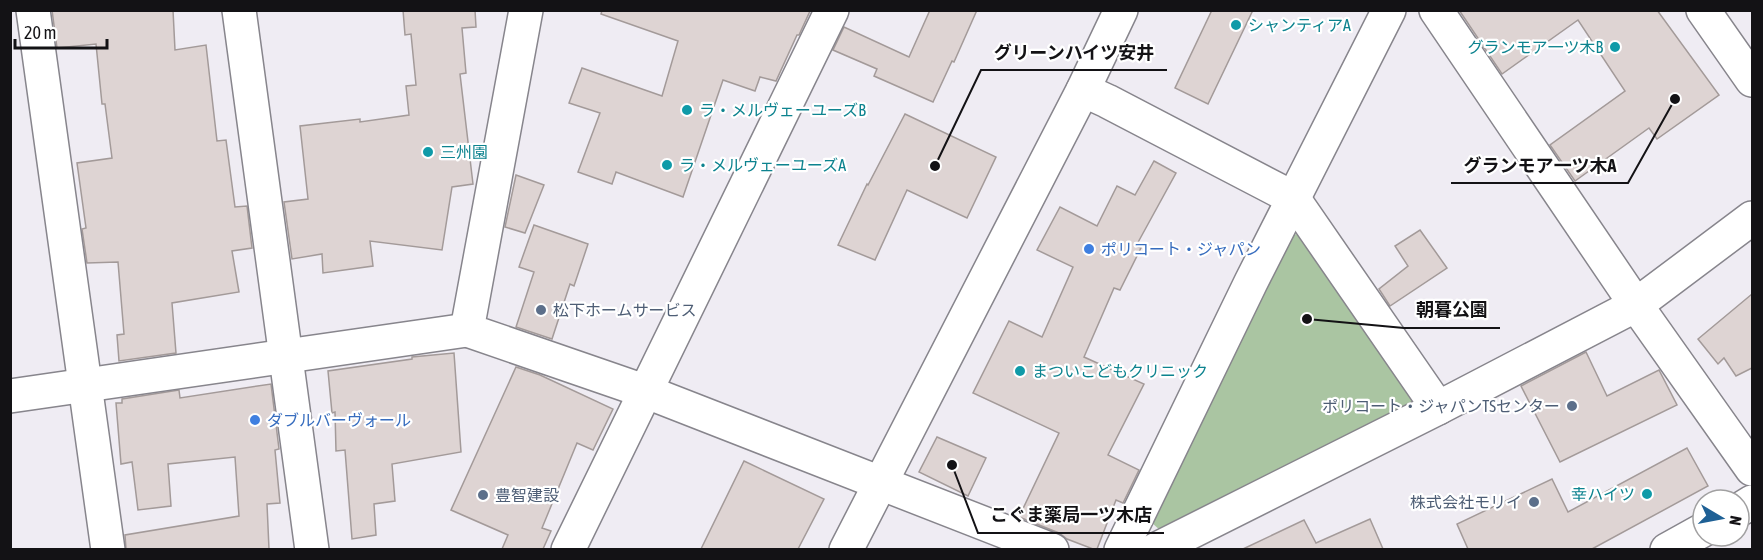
<svg xmlns="http://www.w3.org/2000/svg" width="1763" height="560" font-family="'Asap Condensed','Noto Sans JP',sans-serif">
	<rect width="100%" height="100%" fill="#efecf3"/>
	<polygon fill="#aac5a2" points="1293,234 1308,236 1417,401 1162,532 1151,522"/>
	<g fill="#ded4d3" stroke="#a39a99" stroke-width="1.5">
		<polygon points="52,10 173,10 175,50 206,45 217,141 226,140 235,207 247,206 252,248 232,251 239,292 172,303 176,353 119,361 117,335 124,334 118,262 87,263 82,229 86,228 77,163 112,158 105,104 102,104 96,44 57,48"/>
		<polygon points="403,10 475,10 476,27 462,28 466,73 460,74 473,184 452,187 442,250 370,241 373,266 323,273 322,254 292,259 284,202 308,199 300,126 360,119 360,122 409,115 406,86 416,85 411,34 405,35"/>
		<polygon points="602,10 808,10 810,11 799,35 797,35 776,81 760,77 755,91 723,80 683,197 616,172 612,184 578,172 600,113 569,103 582,68 662,96 678,41 601,14"/>
		<polygon points="930,10 977,10 954,62 952,61 933,102 874,76 877,69 833,50 844,27 909,57"/>
		<polygon points="1212,10 1253,10 1208,104 1175,88"/>
		<polygon points="1459,10 1657,10 1719,95 1657,139 1649,128 1575,181 1550,145 1625,91 1578,20 1502,74"/>
		<polygon points="905,114 996,157 967,218 907,190 875,260 838,245 867,184 868,185"/>
		<polygon points="1154,161 1176,173 1136,246 1141,248 1120,290 1114,288 1084,357 1144,384 1108,455 1139,470 1123,503 1116,500 1097,549 1093,549 1067,539 1059,533 1019,517 1059,433 973,393 1009,321 1042,337 1073,267 1037,250 1060,207 1097,226 1117,186 1135,195"/>
		<polygon points="516,175 544,185 525,233 505,227"/>
		<polygon points="534,225 588,244 574,286 570,284 552,339 516,327 534,272 519,267"/>
		<polygon points="1420,230 1447,268 1390,306 1379,289 1408,266 1395,246"/>
		<polygon points="1752,294 1752,368 1736,376 1724,358 1718,364 1698,339"/>
		<polygon points="1586,352 1607,396 1659,370 1677,405 1560,462 1521,386"/>
		<polygon points="454,353 461,452 392,464 395,501 374,504 376,535 352,539 345,450 336,451 335,412 332,413 328,371 412,359 412,357"/>
		<polygon points="516,367 540,375 613,409 593,450 577,443 542,528 551,531 543,549 502,549 508,535 451,510"/>
		<polygon points="271,384 279,449 275,450 280,503 267,504 269,549 126,549 125,535 239,516 235,457 168,464 171,506 138,510 132,462 121,464 116,403 122,403 122,399 179,390 180,398"/>
		<polygon points="937,437 986,458 968,496 919,472"/>
		<polygon points="1687,448 1708,486 1592,549 1468,549 1457,524 1552,479 1568,512"/>
		<polygon points="744,461 824,499 798,549 701,549"/>
		<polygon points="1370,519 1383,549 1243,549 1304,520 1316,543"/>
	</g>
	<g fill="none" stroke-linecap="round" stroke-linejoin="round">
		<defs>
			<g id="minor">
				<polyline points="33,10 108,550"/>
				<polyline points="239,10 312,550"/>
				<polyline points="526,10 467,330 647,392 1052,550"/>
				<polyline points="1436,10 1636,305 1752,469"/>
				<polyline points="1703,10 1752,80"/>
				<polyline points="1083,90 1107,101 1293,198 1438,408"/>
				<polyline points="10,396 467,330"/>
				<polyline points="1739,510 1752,502"/>
				<polyline points="568,550 832,10"/>
				<polyline points="1121,550 1251,282 1389,10"/>
				<polyline points="1155,550 1438,408 1636,305 1752,218"/>
				<polyline points="1667,550 1703,530"/>
			</g>
			<polyline id="tertiary" points="846,550 1083,90 1121,10"/>
		</defs>
		<use href="#minor" stroke="#87858c" stroke-width="36"/>
		<use href="#tertiary" stroke="#87858c" stroke-width="36"/>
		<use href="#minor" stroke="#fff" stroke-width="33"/>
		<use href="#tertiary" stroke="#fff" stroke-width="33"/>
	</g>
	<g fill="#0f9aa8" stroke="#fff" stroke-width="2">
		<circle cx="1236" cy="25" r="6"/>
		<circle cx="1615" cy="47" r="6"/>
		<circle cx="687" cy="110" r="6"/>
		<circle cx="428" cy="152" r="6"/>
		<circle cx="667" cy="165" r="6"/>
		<circle cx="1020" cy="371" r="6"/>
		<circle cx="1647" cy="494" r="6"/>
	</g>
	<g fill="#3f7fe0" stroke="#fff" stroke-width="2">
		<circle cx="1089" cy="249" r="6"/>
		<circle cx="255" cy="420" r="6"/>
	</g>
	<g fill="#5c6f8a" stroke="#fff" stroke-width="2">
		<circle cx="541" cy="310" r="6"/>
		<circle cx="1572" cy="406" r="6"/>
		<circle cx="483" cy="495" r="6"/>
		<circle cx="1534" cy="502" r="6"/>
	</g>
	<g text-anchor="middle" stroke-width="4.5" stroke-linejoin="round" paint-order="stroke">
		<g font-size="16" fill="#0d838f" stroke="#fff" text-anchor="start">
			<text x="1248" y="31">シャンティアA</text>
			<text x="1603" y="53" text-anchor="end">グランモア一ツ木B</text>
			<text x="699" y="116">ラ・メルヴェーユーズB</text>
			<text x="440" y="158">三州園</text>
			<text x="679" y="171">ラ・メルヴェーユーズA</text>
			<text x="1032" y="377">まついこどもクリニック</text>
			<text x="1635" y="500" text-anchor="end">幸ハイツ</text>
		</g>
		<g font-size="16" fill="#366cbe" stroke="#fff" text-anchor="start">
			<text x="1101" y="255">ポリコート・ジャパン</text>
			<text x="267" y="426">ダブルバーヴォール</text>
		</g>
		<g font-size="16" fill="#4e5e75" stroke="#fff" text-anchor="start">
			<text x="553" y="316">松下ホームサービス</text>
			<text x="1560" y="412" text-anchor="end">ポリコート・ジャパンTSセンター</text>
			<text x="495" y="501">豊智建設</text>
			<text x="1522" y="508" text-anchor="end">株式会社モリイ</text>
		</g>
	</g>
	<path fill="none" stroke="#131215" stroke-width="2" d="M935 166L981 70H1167M1675 99L1628 183H1451M1307 319L1404 328H1500M952 465L978 533H1164"/>
	<g fill="#131215" stroke="#fff" stroke-width="2">
		<circle cx="935" cy="166" r="6"/>
		<circle cx="1675" cy="99" r="6"/>
		<circle cx="1307" cy="319" r="6"/>
		<circle cx="952" cy="465" r="6"/>
	</g>
	<g font-size="18" text-anchor="middle" font-weight="bold" fill="#131215" stroke="#fff" stroke-width="4.5" stroke-linejoin="round" paint-order="stroke">
		<text x="1074" y="59">グリーンハイツ安井</text>
		<text x="1540" y="172">グランモア一ツ木A</text>
		<text x="1452" y="316">朝暮公園</text>
		<text x="1071" y="521">こぐま薬局一ツ木店</text>
	</g>
	<rect width="1763" height="560" fill="none" stroke="#131215" stroke-width="24"/>
	<g transform="translate(1721 518) rotate(100)"><circle r="28" fill="#ffffff" stroke="#a1a0a1" stroke-width="1.5"/>
	<path d="M0-4.5L10 22L0 15L-10 22Z" fill="#1e6095"/>
	<text y="-9" font-size="16" font-weight="bold" text-anchor="middle" fill="#131215">N</text>
	</g>
	<path d="M15 39v9h92v-9" fill="none" stroke="#131215" stroke-width="3"/>
	<text x="24" y="39" font-size="18" fill="#131215" stroke="#ffffff" stroke-width="4.5" paint-order="stroke">20 m</text>
</svg>
